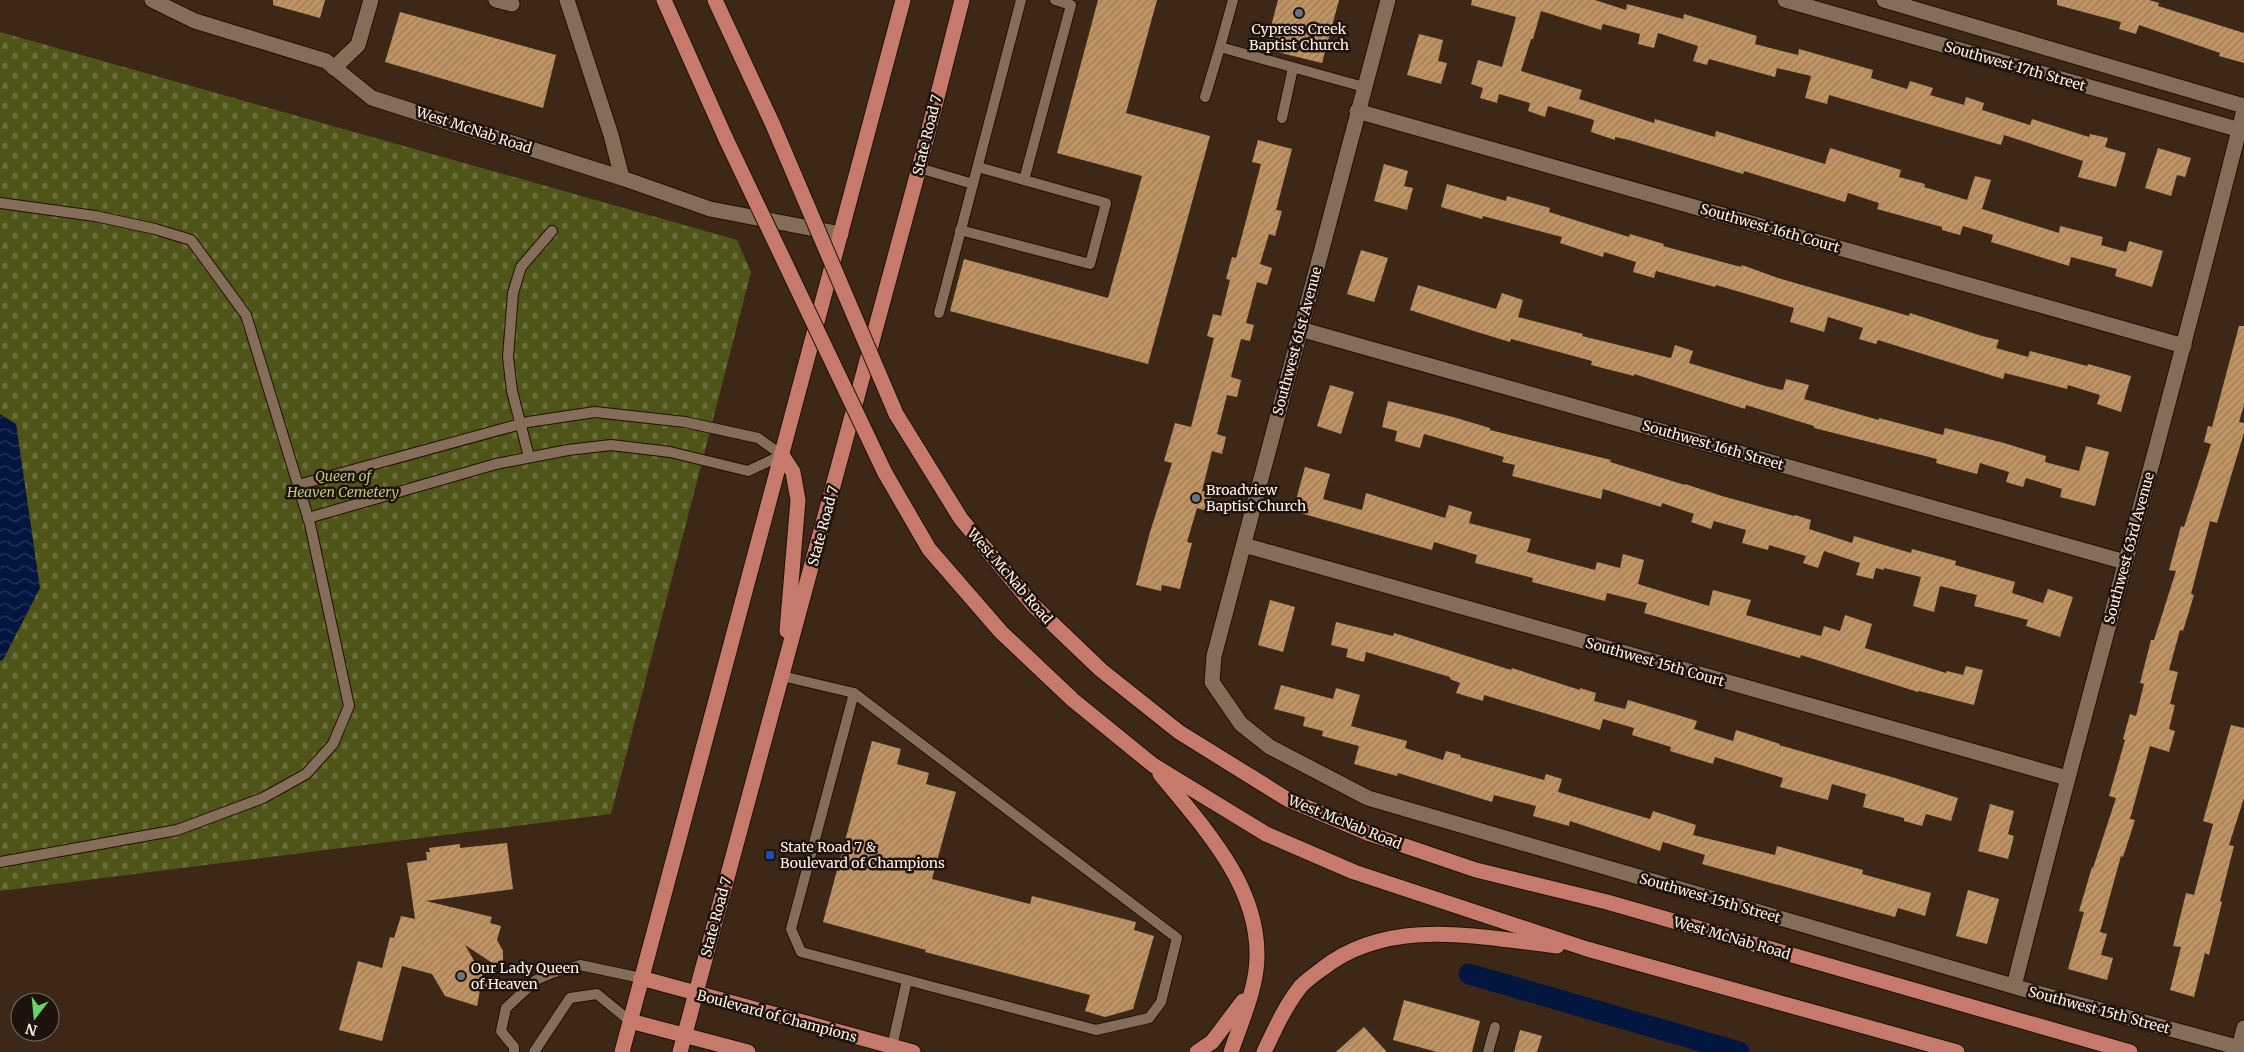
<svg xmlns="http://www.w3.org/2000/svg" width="2244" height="1052" font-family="Merriweather,serif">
	<defs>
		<pattern id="cemetery-stones" width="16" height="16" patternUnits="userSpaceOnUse" patternTransform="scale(1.25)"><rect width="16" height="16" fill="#4f5519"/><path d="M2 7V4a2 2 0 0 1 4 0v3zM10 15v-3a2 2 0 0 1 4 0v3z" fill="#696e3a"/></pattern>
		<pattern id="water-waves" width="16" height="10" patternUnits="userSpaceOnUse" patternTransform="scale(1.25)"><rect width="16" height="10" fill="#02163f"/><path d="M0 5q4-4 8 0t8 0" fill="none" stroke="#28385b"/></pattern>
		<pattern id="building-hatch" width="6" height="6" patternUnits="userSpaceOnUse" patternTransform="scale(1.25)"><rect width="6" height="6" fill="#c09363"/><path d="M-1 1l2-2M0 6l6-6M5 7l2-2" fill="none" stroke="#9d7c5a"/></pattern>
	</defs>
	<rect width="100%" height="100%" fill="#3d2817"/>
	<polygon fill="url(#cemetery-stones)" points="0,32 737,240 751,272 611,814 0,891"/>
	<polygon fill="url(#water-waves)" points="0,414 16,424 40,588 3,660 0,661"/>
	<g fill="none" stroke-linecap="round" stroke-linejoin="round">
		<polyline stroke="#02163f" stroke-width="21" points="1469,974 1739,1052"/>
	</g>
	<g fill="url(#building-hatch)">
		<polygon points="273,0 325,0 320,18 273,5"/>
		<polygon points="1098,0 1157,0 1126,113 1210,136 1148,364 950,311 964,259 1108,298 1142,176 1057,153"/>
		<polygon points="1278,0 1339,0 1322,63 1265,49"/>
		<polygon points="1472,0 1595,0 1626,10 1627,4 1683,19 1684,14 1757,36 1755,44 1798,55 1799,49 1873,70 1871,78 1907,89 1910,81 1933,88 1930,95 1964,105 1966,97 1984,103 1982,110 2030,125 2032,119 2089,137 2090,134 2108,138 2105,147 2126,153 2116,187 2078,177 2083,161 2004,135 2001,145 1829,95 1827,104 1805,98 1811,76 1777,68 1775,77 1709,59 1707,65 1693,61 1698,46 1658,33 1654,48 1638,44 1640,34 1603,24 1601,30 1541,11 1533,39 1531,39 1521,71 1582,90 1579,99 1654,123 1655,119 1715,137 1716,131 1825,164 1830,148 1901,170 1899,177 1925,184 1924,187 1967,200 1975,176 1991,180 1982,209 2059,233 2060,226 2103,237 2101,245 2126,252 2129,241 2163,251 2152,287 2115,276 2117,269 2071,257 2069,266 2050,260 1991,242 1993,235 1963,226 1960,235 1942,230 1942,227 1877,209 1879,203 1848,193 1845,202 1744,171 1743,174 1629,140 1615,137 1615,140 1591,132 1594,120 1548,106 1545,117 1528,111 1530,103 1499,94 1497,103 1480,98 1483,88 1471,84 1478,60 1502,67 1516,17 1471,5"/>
		<polygon points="2057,0 2149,0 2159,3 2158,6 2244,33 2244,63 2219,56 2220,53 2139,25 2136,34 2119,29 2121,22 2057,5"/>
		<polygon points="400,12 556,55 543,108 385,62"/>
		<polygon points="1419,34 1443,40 1438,61 1447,63 1441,84 1407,75"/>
		<polygon points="1258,140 1292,149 1276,210 1282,211 1275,236 1269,234 1260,264 1272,268 1267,285 1257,282 1246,323 1254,325 1250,341 1241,339 1231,377 1241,380 1237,397 1227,395 1217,434 1226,437 1222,454 1212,451 1202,491 1212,494 1207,511 1197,508 1187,542 1192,543 1180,589 1162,585 1161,591 1136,585 1150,532 1172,463 1164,461 1175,423 1191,427 1214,338 1207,336 1213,314 1221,316 1230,280 1226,279 1232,257 1236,258 1261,164 1252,162"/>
		<polygon points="2158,148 2191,158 2185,177 2177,175 2171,196 2145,188"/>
		<polygon points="1384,164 1408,171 1404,186 1413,188 1407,210 1374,201"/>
		<polygon points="1447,184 1506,201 1507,196 1550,208 1549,212 1629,237 1630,234 1664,244 1663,246 1741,267 1742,265 1778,278 1909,316 1910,313 1982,336 1999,340 1996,348 2028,357 2030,351 2087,366 2088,364 2131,376 2121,412 2097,404 2100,395 2068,385 2067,389 2005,373 2003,379 1878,340 1876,344 1859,339 1863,328 1828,317 1824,332 1790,322 1794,308 1716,285 1715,287 1656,271 1654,278 1633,272 1636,262 1604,252 1603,257 1560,243 1562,237 1483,216 1482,219 1441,207"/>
		<polygon points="1361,250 1388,258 1374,302 1347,294"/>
		<polygon points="1418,285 1496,309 1502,293 1523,300 1518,317 1583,334 1582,336 1671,358 1675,345 1693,351 1689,363 1769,387 1783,390 1786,379 1809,385 1804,399 1879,420 1879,418 1943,435 1945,428 2004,443 2046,456 2045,462 2079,471 2086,446 2109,452 2095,506 2060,497 2062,489 2026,478 2023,487 2006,482 2009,472 1980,463 1977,474 1936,463 1937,459 1814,428 1814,426 1746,405 1745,409 1634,374 1634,376 1591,365 1592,361 1511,339 1510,342 1474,331 1410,310"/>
		<polygon points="2239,326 2244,326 2244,405 2239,422 2244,423 2244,433 2217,523 2210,521 2191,594 2194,595 2183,631 2180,630 2169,670 2178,672 2170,704 2175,705 2169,729 2175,731 2169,752 2150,746 2130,819 2135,820 2123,857 2121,856 2100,932 2107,934 2101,955 2113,958 2107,980 2068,969 2084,912 2079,911 2092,867 2093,868 2116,798 2109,796 2125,740 2123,739 2130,714 2136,716 2144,684 2140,683 2151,640 2154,640 2176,571 2169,570 2181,526 2184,527 2211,444 2204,442 2208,426 2212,427"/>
		<polygon points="1330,385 1354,392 1341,434 1317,426"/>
		<polygon points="1388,401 1453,417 1490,428 1490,430 1611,460 1610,462 1685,485 1685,484 1722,496 1794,516 1795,515 1811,520 1809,529 1852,543 1854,536 1911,553 1912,549 1956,561 1955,565 2015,582 2012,593 2043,603 2048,589 2073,597 2060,637 2026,626 2028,620 1974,606 1977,595 1940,586 1934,612 1913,606 1921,577 1884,568 1884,570 1876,568 1873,579 1856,575 1860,563 1824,551 1818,568 1803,563 1806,556 1769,545 1768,550 1742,543 1746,530 1714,521 1711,529 1691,522 1694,514 1662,503 1661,507 1603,489 1601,499 1512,476 1515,465 1502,462 1504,457 1424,434 1420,448 1395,441 1397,431 1382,427"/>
		<polygon points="1305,467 1330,474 1323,499 1362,510 1366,493 1445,518 1449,505 1472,512 1469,523 1531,539 1527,552 1595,570 1597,562 1620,568 1623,554 1644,560 1638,584 1709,606 1713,590 1751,600 1746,615 1821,636 1824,626 1840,631 1845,615 1872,624 1865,648 1946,673 1947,671 1963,675 1966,666 1983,670 1974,705 1919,691 1918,692 1801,655 1800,658 1644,613 1647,603 1607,593 1605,601 1532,582 1533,578 1475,563 1477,555 1434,542 1432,550 1293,511"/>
		<polygon points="1270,600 1295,607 1283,652 1258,645"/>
		<polygon points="1336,622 1393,636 1394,633 1511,670 1512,668 1580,690 1580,688 1596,693 1594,701 1625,709 1628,700 1681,716 1697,721 1694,729 1733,741 1736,730 1780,744 1779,745 1895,778 1958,798 1951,821 1926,814 1922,826 1904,821 1904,818 1863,807 1866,794 1832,784 1828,800 1780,787 1783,778 1715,757 1713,764 1670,751 1671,747 1632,735 1634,728 1603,719 1600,730 1484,695 1483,701 1456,693 1460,683 1450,679 1450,677 1366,652 1364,662 1346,657 1348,649 1331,645"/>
		<polygon points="1281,685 1333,699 1336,688 1360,695 1351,726 1407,741 1405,748 1443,760 1446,751 1461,755 1460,757 1544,780 1546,774 1562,779 1558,792 1650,819 1653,811 1696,825 1693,835 1775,855 1777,846 1863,870 1862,874 1931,893 1925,916 1898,908 1895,917 1702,864 1705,855 1663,842 1660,851 1570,821 1569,826 1533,816 1536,806 1494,795 1492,802 1398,773 1397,776 1354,764 1359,746 1322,736 1323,731 1303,726 1305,717 1274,709"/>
		<polygon points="2231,725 2244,728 2244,798 2229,845 2234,846 2220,901 2222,902 2209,955 2205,953 2194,997 2170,990 2181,947 2173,946 2186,893 2194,895 2213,824 2203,821"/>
		<polygon points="872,741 901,749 897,764 929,773 926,784 956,792 932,879 1030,904 1032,896 1136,922 1134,930 1154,936 1133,1009 1105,1017 1085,1011 1090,995 925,952 926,950 823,922"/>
		<polygon points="1990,804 2014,811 2008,834 2014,836 2008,859 1978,851"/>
		<polygon points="507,843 513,889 426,901 492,917 490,923 501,926 497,940 503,951 503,970 465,945 490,988 480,990 477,1006 445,996 432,974 402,966 382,1041 339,1030 358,961 382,968 390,937 394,938 401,916 415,919 407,863 427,860 426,852 430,852 429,848 460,844 460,848"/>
		<polygon points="1968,890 1999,899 1987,944 1956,936"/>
		<polygon points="1404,1000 1480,1021 1472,1052 1437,1052 1393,1040"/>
		<polygon points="1364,1027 1387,1052 1336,1052"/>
		<polygon points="1520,1030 1542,1036 1537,1052 1514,1052"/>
	</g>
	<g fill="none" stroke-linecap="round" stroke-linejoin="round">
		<defs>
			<g id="service">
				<polyline points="1220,47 1233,0"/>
				<polyline points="1205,97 1220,47 1364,87"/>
				<polyline points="1282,118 1293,68"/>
				<polyline points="919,168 973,184 939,313"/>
				<polyline points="1024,180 1071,5 1055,0"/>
				<polyline points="973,184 1021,0"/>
				<polyline points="0,203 95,216 155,229 191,240 246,315 310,524 349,706 333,744 306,774 263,798 177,830 0,862"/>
				<polyline points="960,230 1090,264 1106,203 978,167"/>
				<polyline points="529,457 512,391 508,357 513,293 521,267 552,231"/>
				<polyline points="298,485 528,422 595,412 685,422 758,438 782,455 748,471 670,452 611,445 568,450 496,464 308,518"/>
				<polyline points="782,676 854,693 1177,938 1161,1002 1149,1018 1096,1030 907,980 892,1047"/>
				<polyline points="854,693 791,929 801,952 907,980"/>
				<polyline points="514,1052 514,1047 501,1031 506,1008 536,980 552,973 580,965 641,978"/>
				<polyline points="534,1052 570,998 597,994 630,1021"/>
				<polyline points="1488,1052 1495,1027"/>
			</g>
			<g id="minor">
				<polyline points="152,0 195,21 326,61 372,98 622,178 710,209 841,234"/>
				<polyline points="496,0 512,4"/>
				<polyline points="567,0 611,135 622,178"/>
				<polyline points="1388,0 1214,656 1212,682 1241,724 1270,747 1368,798 2023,989 2244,1049"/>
				<polyline points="1785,0 2244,131"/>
				<polyline points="1884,0 2244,106"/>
				<polyline points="334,68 358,45 371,0"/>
				<polyline points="1357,111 2184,346"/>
				<polyline points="1300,329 2125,562"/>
				<polyline points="1244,545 2067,778"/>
				<path d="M2014 986C2088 693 2171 403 2244 110"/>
				<polyline points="2239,1048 2244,1028"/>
			</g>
			<g id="primary">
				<polyline points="664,0 726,139"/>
				<polyline points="715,0 773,125"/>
				<polyline points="896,414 961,519 1033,605 1101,670 1179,732 1287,799 1370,834 1476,870 1607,902 2130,1052"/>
				<polyline points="782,455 793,472 798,500 787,631"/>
				<polyline points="885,473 929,549 1001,632 1073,700 1153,765 1266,834 1354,872 1587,949 1957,1052"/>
				<path d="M1160 774C1203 827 1258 884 1257 956 1257 988 1241 1022 1231 1052"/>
				<polyline points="641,978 913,1052"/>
				<polyline points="630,1021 748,1052"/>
				<polyline points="622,1052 903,0"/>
				<polyline points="680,1052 919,168 962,0"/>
				<polyline points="1197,1052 1212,1042 1243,1001"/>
				<path d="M1264 1052C1275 1029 1285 1006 1301 986 1307 980 1315 974 1322 969 1389 916 1479 937 1557 946"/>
			</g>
		</defs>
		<use href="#service" stroke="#231002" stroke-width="12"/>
		<use href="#minor" stroke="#231002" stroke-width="17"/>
		<use href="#primary" stroke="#231002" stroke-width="17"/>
		<use href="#service" stroke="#846d59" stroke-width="10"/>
		<use href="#minor" stroke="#846d59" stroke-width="15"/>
		<use href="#primary" stroke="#c57a6b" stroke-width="15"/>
		<defs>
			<g id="primary-bridge">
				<polyline points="773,125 896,414"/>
				<polyline points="726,139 885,473"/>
			</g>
		</defs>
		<use href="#primary-bridge" stroke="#231002" stroke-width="17" stroke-linecap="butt"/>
		<use href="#primary-bridge" stroke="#c57a6b" stroke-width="15"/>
	</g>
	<g fill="#6b7280" stroke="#1d130c" stroke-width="2">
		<circle cx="1299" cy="13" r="5"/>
		<circle cx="1196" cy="498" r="5"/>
		<circle cx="461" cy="976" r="5"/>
	</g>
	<rect fill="#1a4fb4" stroke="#1d130c" stroke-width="2" x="765" y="850" width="10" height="10" rx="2.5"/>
	<g text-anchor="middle" stroke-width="5" stroke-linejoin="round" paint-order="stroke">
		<g font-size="14" fill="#fff1e6" stroke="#1d130c" text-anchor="start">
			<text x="1299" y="34" text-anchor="middle">Cypress Creek<tspan x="1299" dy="16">Baptist Church</tspan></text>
			<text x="1206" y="495">Broadview<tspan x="1206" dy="16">Baptist Church</tspan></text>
			<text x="780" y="852">State Road 7 &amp;<tspan x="780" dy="16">Boulevard of Champions</tspan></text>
			<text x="471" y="973">Our Lady Queen<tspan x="471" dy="16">of Heaven</tspan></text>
		</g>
		<g font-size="14" fill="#fff1e6" stroke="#1d130c">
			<text transform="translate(2015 66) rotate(16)" y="5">Southwest 17th Street</text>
			<text transform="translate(474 130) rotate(18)" y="5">West McNab Road</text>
			<text transform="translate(927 135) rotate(-76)" y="5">State Road 7</text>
			<text transform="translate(1770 228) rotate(16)" y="5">Southwest 16th Court</text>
			<text transform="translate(1297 341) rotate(-75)" y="5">Southwest 61st Avenue</text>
			<text transform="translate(1713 445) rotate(16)" y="5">Southwest 16th Street</text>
			<text transform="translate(823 526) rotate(-75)" y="5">State Road 7</text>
			<text transform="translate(2129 548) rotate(-75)" y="5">Southwest 63rd Avenue</text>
			<text transform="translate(1010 576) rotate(49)" y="5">West McNab Road</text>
			<text transform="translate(1655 662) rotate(16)" y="5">Southwest 15th Court</text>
			<text transform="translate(1345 822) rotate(22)" y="5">West McNab Road</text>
			<text transform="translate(1710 898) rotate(16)" y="5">Southwest 15th Street</text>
			<text transform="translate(716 917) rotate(-75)" y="5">State Road 7</text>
			<text transform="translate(1732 938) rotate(16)" y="5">West McNab Road</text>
			<text transform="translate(2099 1010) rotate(15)" y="5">Southwest 15th Street</text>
			<text transform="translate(777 1016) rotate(15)" y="5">Boulevard of Champions</text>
		</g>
		<g font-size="14" font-style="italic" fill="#bdc76f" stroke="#1d130c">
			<text x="343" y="481">Queen of<tspan x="343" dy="16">Heaven Cemetery</tspan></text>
		</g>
	</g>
	<g transform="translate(35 1017) rotate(196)"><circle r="24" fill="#1d130c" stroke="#776c63"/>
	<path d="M0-4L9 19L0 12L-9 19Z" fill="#68d465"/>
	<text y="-8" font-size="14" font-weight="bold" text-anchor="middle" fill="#fff1e6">N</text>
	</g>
</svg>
